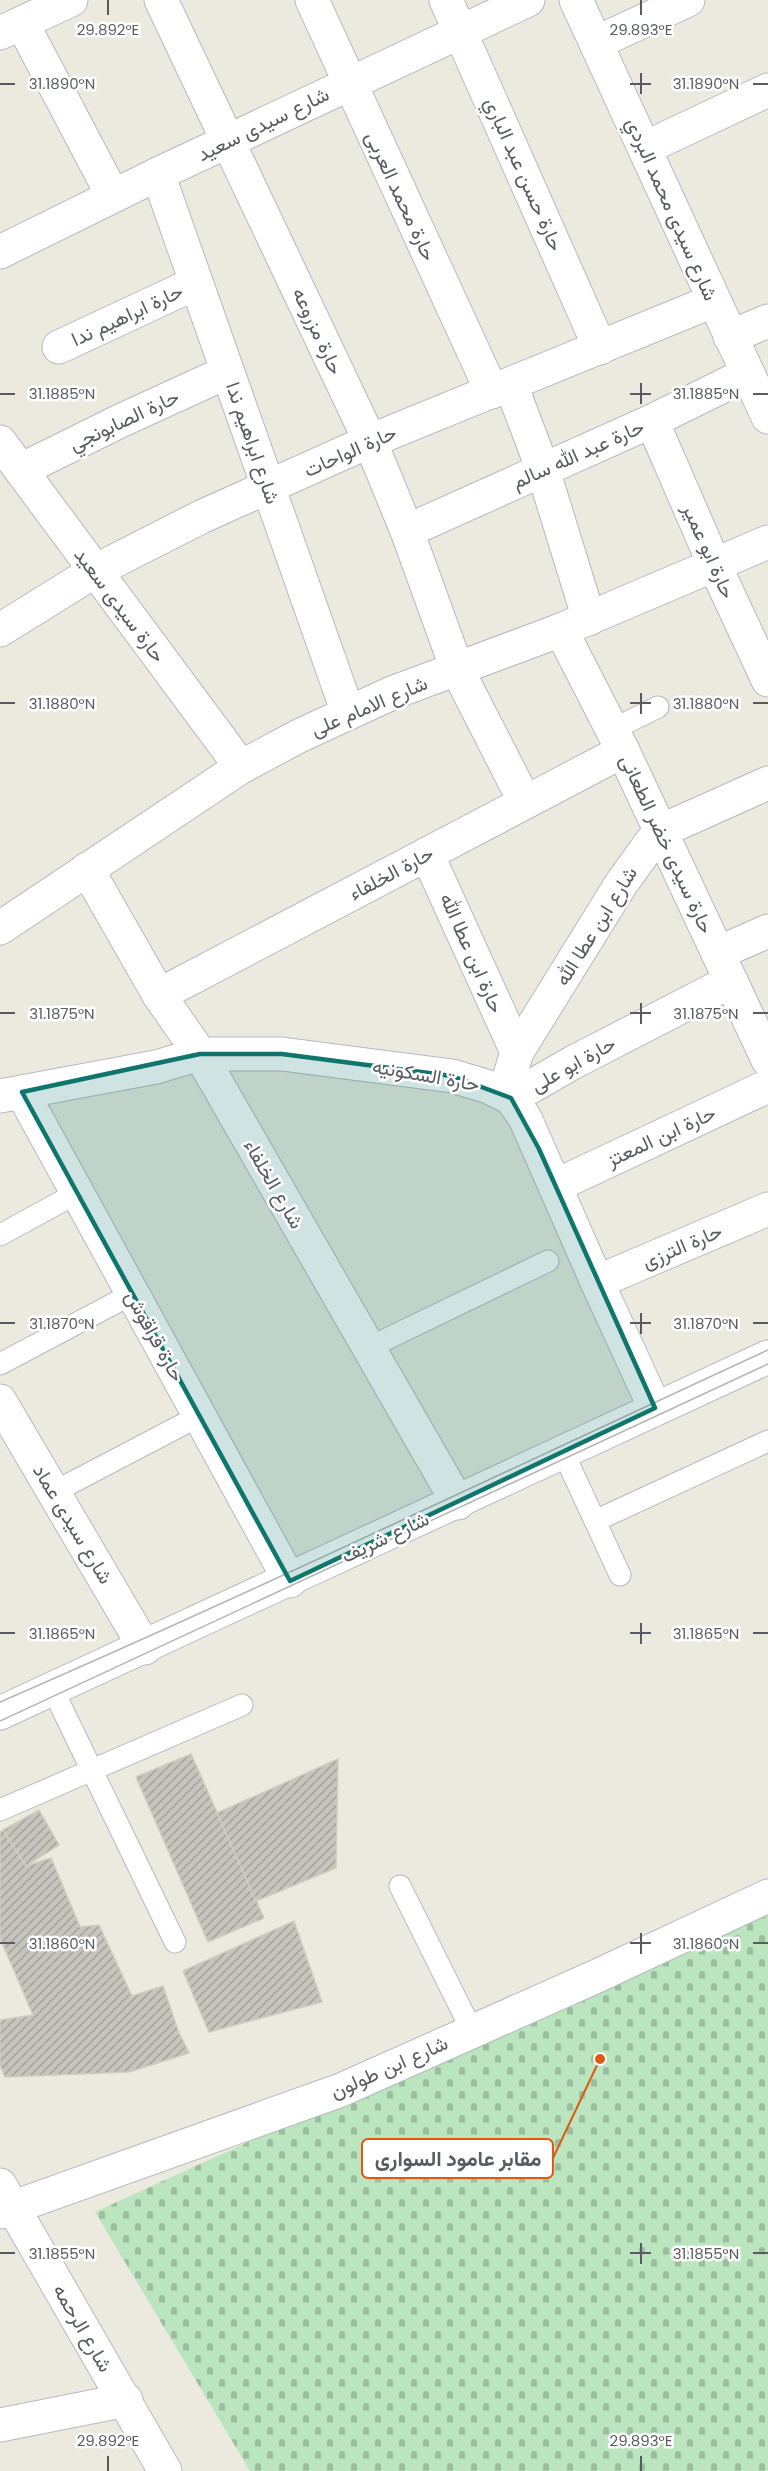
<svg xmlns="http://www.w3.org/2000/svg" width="768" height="2471" font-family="Poppins,Vazirmatn,sans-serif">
	<defs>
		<pattern id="cemetery-stones" width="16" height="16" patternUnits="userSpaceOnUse" patternTransform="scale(1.5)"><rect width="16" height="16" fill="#bbe5be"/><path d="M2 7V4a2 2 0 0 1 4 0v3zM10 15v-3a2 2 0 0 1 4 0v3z" fill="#9bbd9e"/></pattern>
		<pattern id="building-hatch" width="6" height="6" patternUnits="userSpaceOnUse" patternTransform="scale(1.5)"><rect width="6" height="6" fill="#c7c4bd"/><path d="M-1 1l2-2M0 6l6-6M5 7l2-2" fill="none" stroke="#a4a29d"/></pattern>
	</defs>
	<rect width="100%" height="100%" fill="#eceadf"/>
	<polygon fill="url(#cemetery-stones)" points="768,1905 768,2471 250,2471 95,2212"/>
	<g fill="url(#building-hatch)" stroke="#d1ccbe" stroke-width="1.5">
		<polygon points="191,1754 264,1918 208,1942 136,1777"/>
		<polygon points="338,1759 336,1868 256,1901 217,1813"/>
		<polygon points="39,1810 59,1845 26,1866 3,1830"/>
		<polygon points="3,1830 26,1866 51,1858 80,1927 99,1925 132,1996 163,1986 179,2033 189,2053 129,2072 5,2077 0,2065 0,2020 33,2015 0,1938 0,1832"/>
		<polygon points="294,1921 322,2002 209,2032 183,1971"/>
	</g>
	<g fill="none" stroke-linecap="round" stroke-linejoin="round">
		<defs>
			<g id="service">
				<polyline points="612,730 658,707"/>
				<polyline points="0,1235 77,1193"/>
				<polyline points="368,1348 548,1261"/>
				<polyline points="0,1364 132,1294"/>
				<polyline points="563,1452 620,1575"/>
				<polyline points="54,1492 199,1416"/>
				<polyline points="595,1521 768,1441"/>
				<polyline points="53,1690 175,1942"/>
				<polyline points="0,1810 242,1705"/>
				<polyline points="400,1886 472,2031"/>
			</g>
			<g id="minor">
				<polyline points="161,0 370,441 407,531 457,669 525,802"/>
				<polyline points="312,0 492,392"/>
				<polyline points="446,0 600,348"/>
				<polyline points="576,0 768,417"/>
				<polyline points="22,23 113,196"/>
				<polyline points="0,33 71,0"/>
				<polyline points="596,43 688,0"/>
				<polyline points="645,148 768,90"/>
				<polyline points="158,174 348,713"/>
				<polyline points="0,252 158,174 528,0"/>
				<polyline points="730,337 768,321"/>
				<polyline points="59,347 196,283"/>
				<polyline points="511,385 543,470 589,619"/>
				<polyline points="652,421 715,566 768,680"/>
				<polyline points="0,442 241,767"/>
				<polyline points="21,470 120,421 227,372"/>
				<polyline points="407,531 652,421 747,374"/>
				<polyline points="0,630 95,571 201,517 370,441 713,301"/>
				<polyline points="561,630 623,751 768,1060"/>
				<polyline points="427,854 517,1052"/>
				<polyline points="87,869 159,995 200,1054 458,1503"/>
				<polyline points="0,928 241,767 299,736 392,693 561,630 768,542"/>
				<polyline points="718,953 768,931"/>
				<polyline points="731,981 574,1062 511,1098 510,1075 517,1052 621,884 652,841 672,826 768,783"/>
				<polyline points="159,995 623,751"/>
				<polyline points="22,1092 290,1581"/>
				<polyline points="0,1096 156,1067 200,1054 282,1054 452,1076 489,1087 511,1098 525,1118 597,1282 655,1408"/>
				<polyline points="555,1186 768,1086"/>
				<polyline points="597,1282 768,1209"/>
				<polyline points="0,1401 145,1648"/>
				<polyline points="0,2185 165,2471"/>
				<polyline points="0,2425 126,2400"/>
			</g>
			<polyline id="tertiary" points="0,2212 341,2090 597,1976 768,1896"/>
			<polyline id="secondary" points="0,1713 768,1357"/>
		</defs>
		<use href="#service" stroke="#b7b9bf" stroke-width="23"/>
		<use href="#minor" stroke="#b7b9bf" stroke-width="35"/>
		<use href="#tertiary" stroke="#b7b9bf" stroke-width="35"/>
		<use href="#secondary" stroke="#b8bbc2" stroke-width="35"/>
		<use href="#service" stroke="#fff" stroke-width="21"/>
		<use href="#minor" stroke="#fff" stroke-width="33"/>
		<use href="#tertiary" stroke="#fff" stroke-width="33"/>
		<use href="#secondary" stroke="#fff" stroke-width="33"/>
		<g stroke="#b3b4b4" stroke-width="1.5">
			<path d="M0 1702C258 1590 512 1468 768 1350"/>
			<polyline points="0,1721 768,1364"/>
		</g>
	</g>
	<path fill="#0f766e" fill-opacity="0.2" stroke="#0f766e" stroke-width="4.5" stroke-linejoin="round" d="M200 1054H282L452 1076 511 1098 539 1149 655 1408 290 1581 22 1092Z"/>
	<path fill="none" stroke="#585b61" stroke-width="2" d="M108 0V15M641 0V15M641 73V94M0 84H15M630 84H651M753 84H768M641 383V404M0 394H15M630 394H651M753 394H768M641 693V714M0 703H15M630 703H651M753 703H768M641 1003V1024M0 1013H15M630 1013H651M753 1013H768M641 1313V1334M0 1323H15M630 1323H651M753 1323H768M641 1623V1644M0 1633H15M630 1633H651M753 1633H768M641 1933V1954M0 1943H15M630 1943H651M753 1943H768M641 2243V2264M0 2253H15M630 2253H651M753 2253H768M108 2456V2471M641 2456V2471"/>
	<g text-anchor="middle" stroke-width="5" stroke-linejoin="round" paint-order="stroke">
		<g font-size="20" fill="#585b61" stroke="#fff">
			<text transform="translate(263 124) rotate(-26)" y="7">شارع سيدى سعيد</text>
			<text transform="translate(524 174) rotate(66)" y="7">حارة حسن عبد الباري</text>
			<text transform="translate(401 196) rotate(65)" y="7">حارة محمد العربى</text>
			<text transform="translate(672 209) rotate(66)" y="7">شارع سيدى محمد البردي</text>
			<text transform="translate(127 315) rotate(-25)" y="7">حارة ابراهيم ندا</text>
			<text transform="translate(318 331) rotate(65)" y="7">حارة مزروعه</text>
			<text transform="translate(124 420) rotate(-25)" y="7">حارة الصابونجي</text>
			<text transform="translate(253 443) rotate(71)" y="7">شارع ابراهيم ندا</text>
			<text transform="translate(350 451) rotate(-24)" y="7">حارة الواحات</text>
			<text transform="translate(578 454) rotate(-24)" y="7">حارة عبد الله سالم</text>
			<text transform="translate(709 551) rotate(66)" y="7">حارة ابو عمير</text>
			<text transform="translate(120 605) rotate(53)" y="7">حارة سيدى سعيد</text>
			<text transform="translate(369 706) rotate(-23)" y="7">شارع الامام على</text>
			<text transform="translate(667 844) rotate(65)" y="7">حارة سيدى خضر الطعانى</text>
			<text transform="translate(391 873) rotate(-28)" y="7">حارة الخلفاء</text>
			<text transform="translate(596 926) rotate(-58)" y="7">شارع ابن عطا الله</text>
			<text transform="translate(472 953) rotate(66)" y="7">حارة ابن عطا الله</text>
			<text transform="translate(573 1064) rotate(-29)" y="7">حارة ابو على</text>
			<text transform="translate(426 1075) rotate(10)" y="7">حارة السكونيه</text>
			<text transform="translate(661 1136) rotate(-25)" y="7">حارة ابن المعتز</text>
			<text transform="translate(274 1184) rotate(60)" y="7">شارع الخلفاء</text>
			<text transform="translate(682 1246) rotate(-23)" y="7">حارة الترزى</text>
			<text transform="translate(155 1336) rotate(61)" y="7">حارة قراقوش</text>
			<text transform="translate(73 1524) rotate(59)" y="7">شارع سيدى عماد</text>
			<text transform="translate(385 1537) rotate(-25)" y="7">شارع شريف</text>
			<text transform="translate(389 2067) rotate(-24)" y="7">شارع ابن طولون</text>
			<text transform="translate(83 2328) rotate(60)" y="7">شارع الرحمه</text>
		</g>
	</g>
	<g font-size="15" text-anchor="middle" fill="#585b61" stroke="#fff" stroke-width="5" stroke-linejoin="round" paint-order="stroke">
		<text x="108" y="35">29.892°E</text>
		<text x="641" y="35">29.893°E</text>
		<text x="62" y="89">31.1890°N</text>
		<text x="706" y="89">31.1890°N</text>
		<text x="62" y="399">31.1885°N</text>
		<text x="706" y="399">31.1885°N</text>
		<text x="62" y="709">31.1880°N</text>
		<text x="706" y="709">31.1880°N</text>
		<text x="62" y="1019">31.1875°N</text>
		<text x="706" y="1019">31.1875°N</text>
		<text x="62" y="1329">31.1870°N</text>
		<text x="706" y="1329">31.1870°N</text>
		<text x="62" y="1639">31.1865°N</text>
		<text x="706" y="1639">31.1865°N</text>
		<text x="62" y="1949">31.1860°N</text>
		<text x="706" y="1949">31.1860°N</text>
		<text x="62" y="2259">31.1855°N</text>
		<text x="706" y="2259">31.1855°N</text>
		<text x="108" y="2446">29.892°E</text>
		<text x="641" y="2446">29.893°E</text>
	</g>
	<path fill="none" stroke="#e15910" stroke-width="2" d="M600 2059L553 2158"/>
	<circle fill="#e15910" stroke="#fff" stroke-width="2" cx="600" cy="2059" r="6"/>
	<rect fill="#fff" stroke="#e15910" stroke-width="2" x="362" y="2139" width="191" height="39" rx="6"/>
	<g font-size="21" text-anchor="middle" font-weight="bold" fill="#585b61">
		<text x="458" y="2166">مقابر عامود السوارى</text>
	</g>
</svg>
